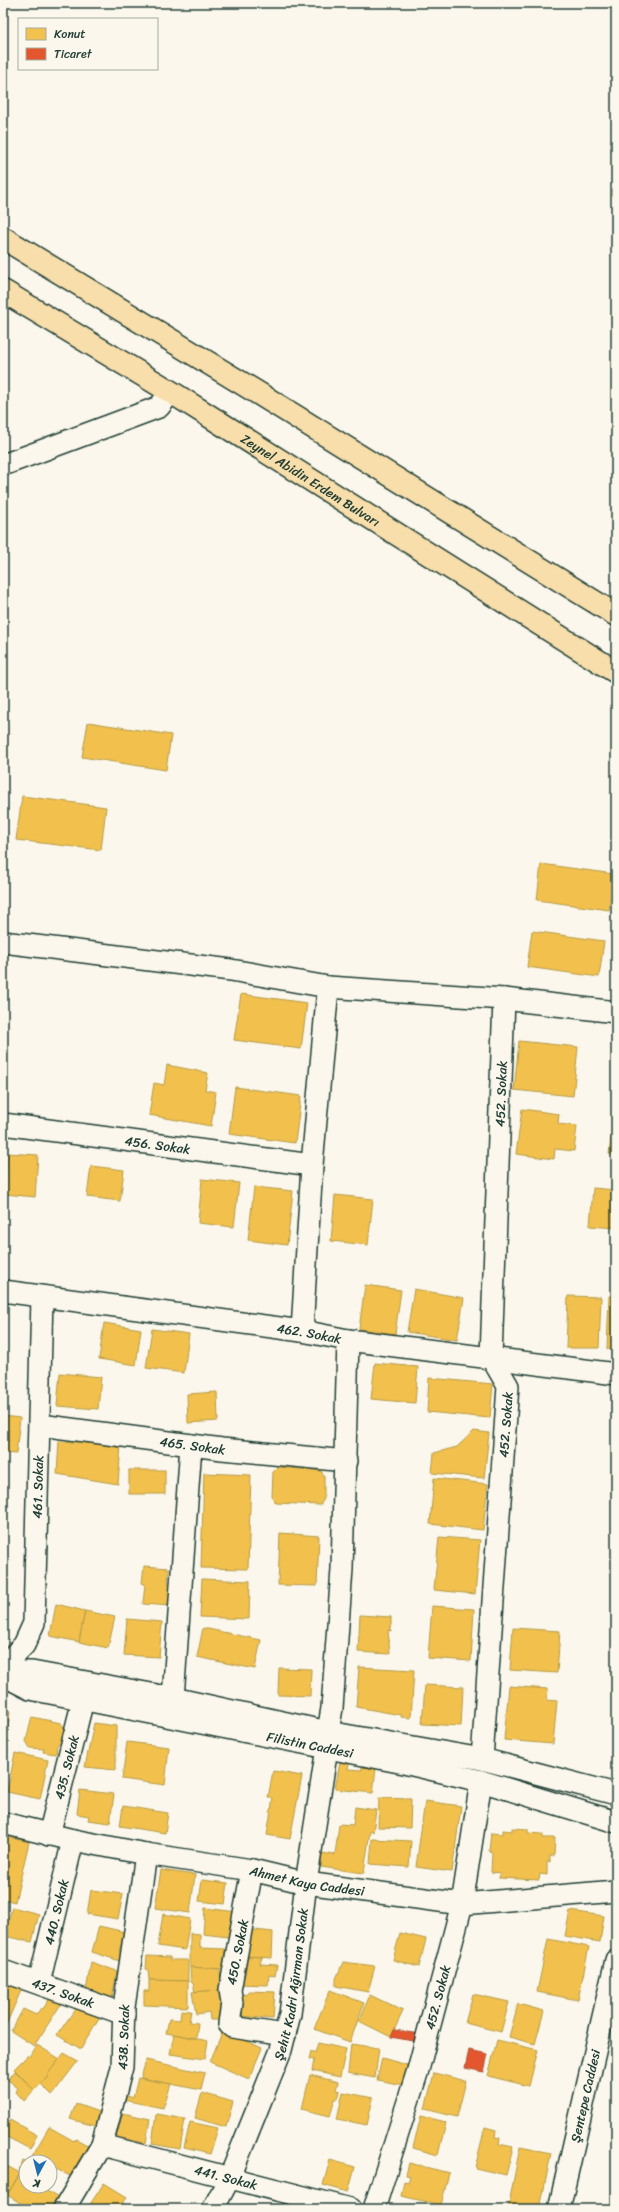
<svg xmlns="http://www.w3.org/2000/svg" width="619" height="2212" font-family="Sriracha,sans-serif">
	<rect width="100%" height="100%" fill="#fbf7ec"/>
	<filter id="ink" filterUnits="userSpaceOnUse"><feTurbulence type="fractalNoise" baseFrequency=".025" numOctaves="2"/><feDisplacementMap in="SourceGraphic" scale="8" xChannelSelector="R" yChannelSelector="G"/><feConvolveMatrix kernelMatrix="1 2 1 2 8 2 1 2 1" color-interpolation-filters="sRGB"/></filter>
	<g filter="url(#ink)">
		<g fill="#f2c14e" stroke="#b39946">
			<polygon points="88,722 171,735 166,770 82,757"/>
			<polygon points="22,796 106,807 101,850 16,840"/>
			<polygon points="541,864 614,874 609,910 537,900"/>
			<polygon points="532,931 604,941 599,977 527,967"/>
			<polygon points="241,994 307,1003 301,1049 234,1040"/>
			<polygon points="519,1041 578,1047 573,1096 514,1090"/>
			<polygon points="167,1065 208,1073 205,1090 216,1092 211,1126 149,1115 154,1083 164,1085"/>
			<polygon points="235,1087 301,1096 295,1143 229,1134"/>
			<polygon points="615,1107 616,1107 616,1155 609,1154"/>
			<polygon points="522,1109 559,1114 558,1124 577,1126 574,1151 555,1149 554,1159 516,1154"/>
			<polygon points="8,1153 38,1155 35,1197 4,1194"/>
			<polygon points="91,1166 124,1170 120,1201 87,1197"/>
			<polygon points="202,1179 239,1183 234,1227 198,1223"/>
			<polygon points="254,1187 293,1191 287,1245 248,1240"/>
			<polygon points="593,1188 616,1190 616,1228 590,1226"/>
			<polygon points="335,1195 373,1199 368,1245 331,1241"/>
			<polygon points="365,1285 401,1290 395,1334 359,1329"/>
			<polygon points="414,1289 464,1298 457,1340 407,1332"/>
			<polygon points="568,1296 601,1297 599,1348 566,1348"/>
			<polygon points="609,1296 616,1296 616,1350 607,1349"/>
			<polygon points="104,1323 141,1329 136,1365 99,1359"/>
			<polygon points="152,1329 189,1334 184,1373 146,1368"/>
			<polygon points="375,1363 418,1367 415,1403 371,1399"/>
			<polygon points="60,1373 101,1377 98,1409 57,1406"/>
			<polygon points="429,1378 493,1384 490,1418 427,1412"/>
			<polygon points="217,1392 218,1421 188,1423 187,1394"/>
			<polygon points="3,1416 20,1418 16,1454 3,1453"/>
			<polygon points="474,1431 489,1433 484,1478 432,1473 434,1453 457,1447"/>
			<polygon points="59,1441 121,1445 118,1484 57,1474"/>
			<polygon points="278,1467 321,1471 324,1476 324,1499 320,1505 276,1503 272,1497 273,1472"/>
			<rect x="129" y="1470" width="36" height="24"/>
			<polygon points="204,1473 251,1475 248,1569 201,1568"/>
			<polygon points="434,1478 488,1484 483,1530 430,1524"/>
			<polygon points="280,1533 319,1536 317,1586 278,1585"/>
			<polygon points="439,1537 480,1540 475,1594 434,1590"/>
			<polygon points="144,1566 169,1568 168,1583 173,1583 171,1606 143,1604 145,1584 142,1583"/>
			<polygon points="202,1579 250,1581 249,1619 200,1617"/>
			<polygon points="56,1604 85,1611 79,1642 50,1636"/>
			<polygon points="432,1606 474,1609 471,1661 428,1658"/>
			<polygon points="85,1611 115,1617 108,1648 79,1642"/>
			<polygon points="360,1615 391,1617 391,1631 388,1630 390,1654 358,1652"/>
			<polygon points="127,1619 162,1622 159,1657 124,1655"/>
			<polygon points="203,1628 261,1640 255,1669 197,1657"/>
			<polygon points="513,1628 560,1631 557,1673 510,1670"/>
			<polygon points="359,1667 414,1670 411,1718 401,1717 401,1715 356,1707"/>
			<polygon points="279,1668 311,1669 310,1696 278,1695"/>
			<polygon points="425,1685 463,1687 461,1726 422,1724"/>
			<polygon points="509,1686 548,1689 547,1700 557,1701 553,1744 504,1740"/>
			<polygon points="3,1710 10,1711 4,1761 3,1761"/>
			<polygon points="32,1717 61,1723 65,1729 61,1742 57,1745 56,1754 43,1752 44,1749 30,1748 26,1741"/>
			<polygon points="94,1723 116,1726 116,1770 85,1767"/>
			<polygon points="127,1742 169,1747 165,1785 122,1779"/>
			<polygon points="15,1753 48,1760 40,1799 7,1792"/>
			<polygon points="340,1762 349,1764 348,1769 362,1770 362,1767 376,1768 373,1793 335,1789"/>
			<polygon points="273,1771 302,1776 290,1839 267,1835 273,1798 268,1798"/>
			<polygon points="80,1790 114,1794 110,1823 88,1820 89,1816 77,1814"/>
			<polygon points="379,1798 411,1799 410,1828 378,1827"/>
			<polygon points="425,1801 461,1806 452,1872 416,1867"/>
			<polygon points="123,1806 168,1813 165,1833 120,1826"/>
			<polygon points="355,1807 376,1810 373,1832 370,1831 364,1873 321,1867 322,1853 335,1855 339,1824 353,1825"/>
			<polygon points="512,1828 528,1829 528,1833 543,1834 543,1838 555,1838 554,1856 550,1856 550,1862 547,1862 547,1875 540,1874 539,1880 499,1878 500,1873 491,1872 492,1852 489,1851 491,1833 503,1834 503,1830 512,1831"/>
			<polygon points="3,1836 29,1842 15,1902 3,1899"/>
			<polygon points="372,1839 411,1841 409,1867 370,1864"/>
			<polygon points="161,1870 195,1875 190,1913 155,1908"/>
			<polygon points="202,1880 228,1883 225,1904 199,1901"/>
			<polygon points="91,1890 123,1894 118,1919 87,1914"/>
			<polygon points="12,1907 39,1914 32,1942 4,1936"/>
			<polygon points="205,1908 237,1912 236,1938 203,1934"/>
			<polygon points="570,1911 604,1916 600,1942 565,1936"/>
			<polygon points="163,1914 190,1919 185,1950 158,1946"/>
			<polygon points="99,1926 125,1932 119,1951 123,1952 120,1961 92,1952"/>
			<polygon points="246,1929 273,1932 272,1958 245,1956"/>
			<polygon points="190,1933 200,1934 200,1948 225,1949 223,1969 190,1967"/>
			<polygon points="400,1933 426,1939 419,1967 393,1960"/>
			<polygon points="548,1939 589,1947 578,2000 537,1992"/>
			<polygon points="147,1956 170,1957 170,1960 188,1960 188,1981 149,1980 148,1969 146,1969"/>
			<polygon points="245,1956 262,1957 260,1964 277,1965 275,1976 269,1975 268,1985 237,1984"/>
			<polygon points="91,1962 117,1971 112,1998 86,1991"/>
			<polygon points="343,1962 375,1966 368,1992 336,1986 336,1979"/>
			<polygon points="190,1967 220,1969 221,1990 195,1992 193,1983 191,1982"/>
			<polygon points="149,1980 188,1981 188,2007 144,2005 144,1991 149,1991"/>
			<polygon points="6,1981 22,1988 6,2025 3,2023 3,1989"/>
			<polygon points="221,1990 228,2017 222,2020 210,2020 209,2012 196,2014 192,1992"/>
			<polygon points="330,1990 364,2003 350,2042 314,2029"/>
			<polygon points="248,1991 275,1992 273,2019 239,2016 238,1995 248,1994"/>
			<polygon points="473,1994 509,2002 501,2032 465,2023"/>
			<polygon points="52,1995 61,2004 34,2046 11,2031 23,2009 36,2015 41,2008 43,2009"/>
			<polygon points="370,1995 403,2011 391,2037 359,2021"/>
			<polygon points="518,2004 544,2011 535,2044 509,2037"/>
			<polygon points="76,2008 100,2016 81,2049 57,2035"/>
			<polygon points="181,2010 191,2011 189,2022 198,2023 196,2038 166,2033 169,2019 180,2020"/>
			<polygon points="223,2030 262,2048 249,2079 210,2062"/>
			<polygon points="174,2034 208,2041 205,2059 170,2054"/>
			<polygon points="497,2040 538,2050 529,2086 488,2076"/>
			<polygon points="318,2043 346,2049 340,2077 312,2071 314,2060 309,2059 311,2051 315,2053"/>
			<polygon points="351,2044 379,2048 375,2078 348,2073"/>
			<polygon points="37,2045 60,2059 47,2075 49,2077 34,2090 14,2069 28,2055 30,2057"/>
			<polygon points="64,2053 78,2061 52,2095 41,2084 49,2077 47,2075"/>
			<polygon points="382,2058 407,2065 403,2085 377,2080"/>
			<polygon points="146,2060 205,2073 201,2090 141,2078"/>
			<polygon points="15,2071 34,2090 24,2101 16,2092 18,2088 8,2080"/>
			<polygon points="434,2073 466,2081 457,2117 425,2109"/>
			<polygon points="310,2075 338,2082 336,2090 340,2091 338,2099 335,2099 330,2116 302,2109"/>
			<polygon points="138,2078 171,2084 163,2108 123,2100 125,2095 133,2098"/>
			<polygon points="343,2092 373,2098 367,2125 337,2119"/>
			<polygon points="202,2093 233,2102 226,2127 195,2118"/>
			<polygon points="76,2104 107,2115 102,2128 70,2119"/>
			<polygon points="123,2113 150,2119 146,2143 116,2138"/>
			<polygon points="156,2114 185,2119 180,2149 152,2144"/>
			<polygon points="421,2116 446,2122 438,2155 413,2148"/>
			<polygon points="10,2120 37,2135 30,2149 3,2135"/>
			<polygon points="190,2122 218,2128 210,2154 184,2148"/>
			<polygon points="49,2127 74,2141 76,2139 89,2146 72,2177 50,2166 50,2162 43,2162 32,2156"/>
			<polygon points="485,2127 496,2130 495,2137 500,2138 499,2144 513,2147 506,2175 475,2168"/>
			<polygon points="520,2147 551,2153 540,2209 508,2209"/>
			<polygon points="23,2160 29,2162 26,2162 26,2186 38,2186 60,2199 53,2209 30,2209 7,2195 22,2171 19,2170"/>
			<polygon points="330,2160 355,2167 348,2192 323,2185"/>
			<polygon points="409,2163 449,2173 441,2205 401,2196 404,2182 408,2183 410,2176 406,2175"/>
			<polygon points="3,2164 20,2173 7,2195 3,2193"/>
			<polygon points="104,2183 127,2197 119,2209 87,2209"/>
		</g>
		<g fill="#e4572e" stroke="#a94f30">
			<polygon points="394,2030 420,2034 418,2042 391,2037"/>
			<polygon points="469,2050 488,2054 484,2072 465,2068"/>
		</g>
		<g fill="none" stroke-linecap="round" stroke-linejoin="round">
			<defs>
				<g id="minor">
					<polyline points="3,465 159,407 171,392"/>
					<polyline points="3,942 231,970 328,987 504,999 616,1012"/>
					<path id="s1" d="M3 1124 312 1165"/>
					<path id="s2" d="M3 1291 302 1331 348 1340 616 1374"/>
					<polyline points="302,1331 312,1165 328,987"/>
					<path id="s3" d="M40 1425 222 1449 346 1461"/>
					<path id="s4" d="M3 1666 24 1645 34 1623 42 1297"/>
					<polyline points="3,1672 32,1672 173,1698 328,1732 482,1759 616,1794"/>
					<path id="s5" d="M3 1675 30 1689 404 1763 481 1781 616 1822"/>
					<polyline points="173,1698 191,1445"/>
					<polyline points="328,1732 332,1708 342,1569 348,1340"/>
					<path id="s6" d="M482 1759 508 1386 491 1357 504 999"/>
					<path id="s7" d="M3 1823 73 1840 146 1854 252 1870 306 1883 462 1904 616 1891"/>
					<path id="s8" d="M49 1835 83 1700"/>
					<polyline points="252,1870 230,1990 232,2003 229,2024 232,2027 285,2035"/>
					<path id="s9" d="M3 1971 124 2014"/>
					<path id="s10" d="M39 1983 73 1840"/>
					<path id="s11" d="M102 2145 351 2209"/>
					<path id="s12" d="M64 2209 102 2145 122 2067 124 2007 146 1854"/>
					<path id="s13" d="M213 2209 230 2177 281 2050 290 2014 306 1883 327 1748"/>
					<path id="s14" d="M374 2209 418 2070 462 1904 481 1781"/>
					<path id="s15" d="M559 2209 616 1960"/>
				</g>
				<g id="major">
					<polyline points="3,238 253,390 616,615"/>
					<path id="s16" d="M3 291 171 392 616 672"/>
				</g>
			</defs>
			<use href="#minor" stroke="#1f3d34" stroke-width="24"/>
			<use href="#major" stroke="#1f3d34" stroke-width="25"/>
			<use href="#minor" stroke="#fbf7ec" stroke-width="21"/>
			<use href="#major" stroke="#f8deab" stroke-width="22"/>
		</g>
	</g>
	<g text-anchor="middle" stroke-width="4" stroke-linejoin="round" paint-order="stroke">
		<g font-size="13" fill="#1f3d34" stroke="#fbf7ec">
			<text dy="5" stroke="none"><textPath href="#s16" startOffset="361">Zeynel Abidin Erdem Bulvarı</textPath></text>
			<text dy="5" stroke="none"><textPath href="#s6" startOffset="671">452. Sokak</textPath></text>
			<text dy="5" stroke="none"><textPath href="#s1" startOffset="156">456. Sokak</textPath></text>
			<text dy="5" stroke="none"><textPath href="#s2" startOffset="309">462. Sokak</textPath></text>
			<text dy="5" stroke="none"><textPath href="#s6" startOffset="335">452. Sokak</textPath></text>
			<text dy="5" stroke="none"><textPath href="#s3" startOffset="154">465. Sokak</textPath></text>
			<text dy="5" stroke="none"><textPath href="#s4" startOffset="190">461. Sokak</textPath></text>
			<text dy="5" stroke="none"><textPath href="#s5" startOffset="316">Filistin Caddesi</textPath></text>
			<text dy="5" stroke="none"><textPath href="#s8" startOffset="70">435. Sokak</textPath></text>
			<text dy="5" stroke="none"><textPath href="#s7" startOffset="310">Ahmet Kaya Caddesi</textPath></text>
			<text dy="5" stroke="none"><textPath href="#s10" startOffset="73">440. Sokak</textPath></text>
			<text transform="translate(237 1952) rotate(-79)" y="5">450. Sokak</text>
			<text dy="5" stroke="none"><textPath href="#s13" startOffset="240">Şehit Kadri Ağırman Sokak</textPath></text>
			<text dy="5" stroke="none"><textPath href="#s9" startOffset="64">437. Sokak</textPath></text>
			<text dy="5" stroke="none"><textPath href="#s14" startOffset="221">452. Sokak</textPath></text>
			<text dy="5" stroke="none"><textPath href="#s12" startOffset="185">438. Sokak</textPath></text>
			<text dy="5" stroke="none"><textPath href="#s15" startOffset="116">Şentepe Caddesi</textPath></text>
			<text dy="5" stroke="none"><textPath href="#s11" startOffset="128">441. Sokak</textPath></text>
		</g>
	</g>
	<rect width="619" height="2212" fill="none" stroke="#fbf7ec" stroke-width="16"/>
	<rect x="8" y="8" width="603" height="2196" fill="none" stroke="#1f3d34" stroke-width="1.5" filter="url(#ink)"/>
	<rect x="18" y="18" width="140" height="52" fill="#fbf7ec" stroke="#a3ada2"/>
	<rect x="26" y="28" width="20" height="12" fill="#f2c14e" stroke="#a3ada2"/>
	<text x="54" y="38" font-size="12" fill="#1f3d34">Konut</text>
	<rect x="26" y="48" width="20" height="12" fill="#e4572e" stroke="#a3ada2"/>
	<text x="54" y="58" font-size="12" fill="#1f3d34">Ticaret</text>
	<g transform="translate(38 2174) rotate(187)"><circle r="19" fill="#fbf7ec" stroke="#a3ada2"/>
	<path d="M0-3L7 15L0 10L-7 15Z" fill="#1f6fb2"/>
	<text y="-6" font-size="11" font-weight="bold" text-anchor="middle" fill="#1f3d34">K</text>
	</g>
</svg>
